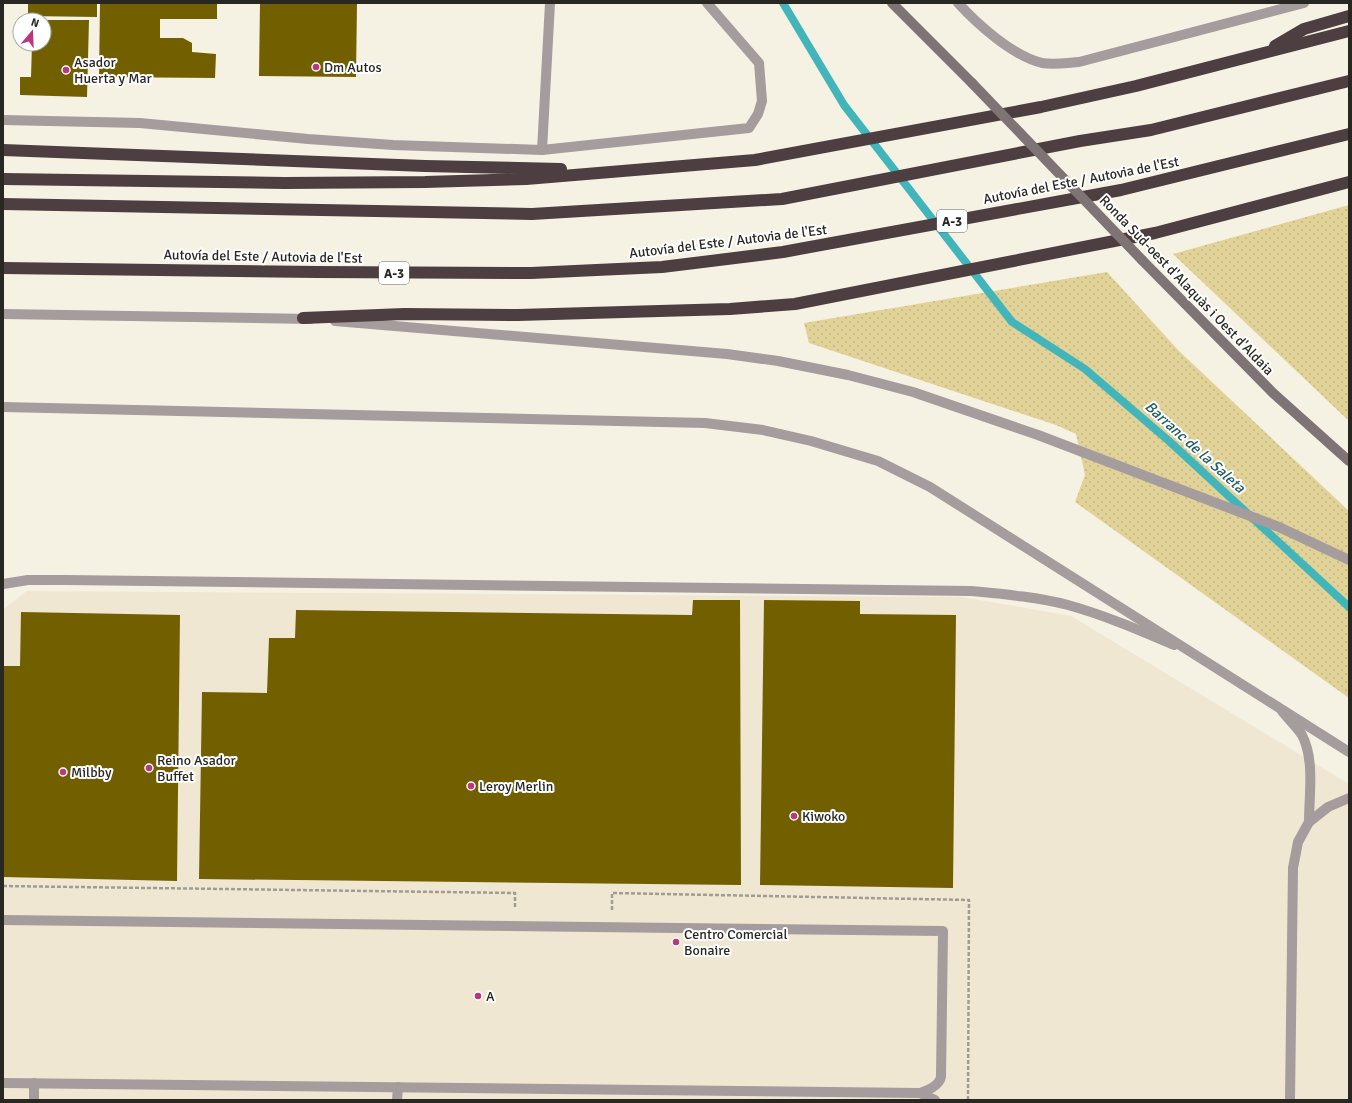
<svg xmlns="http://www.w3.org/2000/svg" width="1352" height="1103" font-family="Signika,sans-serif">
	<defs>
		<pattern id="green-dots" width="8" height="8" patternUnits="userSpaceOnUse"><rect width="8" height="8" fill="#e1d397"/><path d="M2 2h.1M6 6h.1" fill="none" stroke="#c1b582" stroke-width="1.8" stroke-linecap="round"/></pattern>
	</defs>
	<rect width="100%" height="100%" fill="#f5f2e3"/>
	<polygon fill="#f0e7d2" points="27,591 963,597 1071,616 1349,784 1349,1100 3,1100 3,609"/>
	<g fill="url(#green-dots)">
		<polygon points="1349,205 1349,421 1173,254"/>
		<polygon points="1107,272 1179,351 1349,511 1349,698 1075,502 1085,475 1076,434 1056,425 809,343 804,323"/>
	</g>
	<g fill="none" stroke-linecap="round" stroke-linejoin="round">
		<polyline stroke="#42b5bb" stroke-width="8" points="783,3 844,105 1012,322 1085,369 1169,441 1349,607"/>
	</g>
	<g fill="#726000">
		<polygon points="28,3 97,3 97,17 28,16"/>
		<polygon points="100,3 217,3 217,19 160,19 160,38 183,38 192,43 192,52 216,54 215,78 99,77"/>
		<polygon points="260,3 357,3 356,77 259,76"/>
		<polygon points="44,20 89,20 87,97 20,95 20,77 31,77 32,44 44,44"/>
		<polygon points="693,600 740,600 741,885 199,879 202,692 267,693 269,638 295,638 296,610 692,615"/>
		<polygon points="764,600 860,601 860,614 956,615 953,888 760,885"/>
		<polygon points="21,612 180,615 177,881 3,877 3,666 20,666"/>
	</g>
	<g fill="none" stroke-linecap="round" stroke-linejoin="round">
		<g stroke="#9f9d92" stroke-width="2.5" stroke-dasharray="4 2" stroke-linecap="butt">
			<polyline points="3,886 515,893 515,909"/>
			<polyline points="612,910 612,893 969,900 968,1100"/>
		</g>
		<g stroke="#a49c9d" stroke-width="10">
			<path d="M3 584 28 580H65L971 591C1002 594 1037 597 1068 605 1104 615 1139 630 1174 645"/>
			<path d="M1282 711C1288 719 1297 727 1302 735 1315 760 1309 795 1309 822L1328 807 1349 798"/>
			<path d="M3 920 943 931 941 1077C939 1086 928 1090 920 1093"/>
			<polyline points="3,1083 920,1093 935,1100"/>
			<polyline points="34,1100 34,1083"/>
			<polyline points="397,1100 398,1087"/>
			<polyline points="1290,1100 1293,868 1298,842 1309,822"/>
		</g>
		<g stroke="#a49c9d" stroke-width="10">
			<path d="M958 3C978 25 1013 56 1042 63 1054 65 1066 63 1079 62L1304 3"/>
			<polyline points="3,120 140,123 308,139 393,145 542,150 749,128 758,114 762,101 759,63 707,3"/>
			<polyline points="542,150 550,3"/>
			<polyline points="3,314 311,319"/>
			<polyline points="335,321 727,354 778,361 848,375 913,392 1038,435 1279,527 1349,560"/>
			<polyline points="3,407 705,423 763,430 811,441 878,461 930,487 1349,752"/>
		</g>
		<g stroke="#7f7475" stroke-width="10">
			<polyline points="892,3 972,83"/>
			<polyline points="1142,260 1273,393 1349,461"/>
		</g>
		<g stroke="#4d3f41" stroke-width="12">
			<polyline points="1275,46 1304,29 1349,16"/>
			<polyline points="3,150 425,166 561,169"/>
			<polyline points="3,179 284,183 425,182 526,179 755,160 1041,107 1136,86 1349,31"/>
			<polyline points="3,204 532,214 782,199 1080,141 1151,130 1349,81"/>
			<polyline points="3,268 317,272 531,273 662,267 783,252 1121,190 1349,134"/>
			<polyline points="303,318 404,314 518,315 730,309 795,304 1155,233 1349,182"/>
		</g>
		<polyline stroke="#7f7475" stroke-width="10" points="972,83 1142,260"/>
	</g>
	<g fill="#ba367d" stroke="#fff" stroke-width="1.5">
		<circle cx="316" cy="67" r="4"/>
		<circle cx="66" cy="70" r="4"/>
		<circle cx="149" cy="768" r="4"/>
		<circle cx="63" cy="772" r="4"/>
		<circle cx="471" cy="786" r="4"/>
		<circle cx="794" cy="816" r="4"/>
		<circle cx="676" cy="942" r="4"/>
		<circle cx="478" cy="996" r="4"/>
	</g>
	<g text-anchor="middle" stroke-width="4" stroke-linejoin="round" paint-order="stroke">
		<g fill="#fff" stroke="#686864" stroke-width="1">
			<rect x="937" y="210" width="30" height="22" rx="3"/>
			<rect x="379" y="262" width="30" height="22" rx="3"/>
		</g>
		<g font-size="13" font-weight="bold" fill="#282722">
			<text x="952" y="226">A-3</text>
			<text x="394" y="278">A-3</text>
		</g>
		<g font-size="14" fill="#282722" stroke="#fff" text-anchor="start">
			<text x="74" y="67">Asador<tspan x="74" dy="16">Huerta y Mar</tspan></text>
			<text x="324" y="72">Dm Autos</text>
			<text x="157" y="765">Reino Asador<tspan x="157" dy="16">Buffet</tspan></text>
			<text x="71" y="777">Milbby</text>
			<text x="479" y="791">Leroy Merlin</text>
			<text x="802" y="821">Kiwoko</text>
			<text x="684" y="939">Centro Comercial<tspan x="684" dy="16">Bonaire</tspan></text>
			<text x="486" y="1001">A</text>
		</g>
		<g font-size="14" fill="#282722" stroke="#fff">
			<text transform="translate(1081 180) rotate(-11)" y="5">Autovía del Este / Autovia de l'Est</text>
			<text transform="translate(728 241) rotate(-7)" y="5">Autovía del Este / Autovia de l'Est</text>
			<text transform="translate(263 256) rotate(1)" y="5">Autovía del Este / Autovia de l'Est</text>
			<text transform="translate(1187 285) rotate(46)" y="5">Ronda Sud-oest d'Alaquàs i Oest d'Aldaia</text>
		</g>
		<g font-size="15" font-style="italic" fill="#205f62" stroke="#fff">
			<text transform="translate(1195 447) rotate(42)" y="5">Barranc de la Saleta</text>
		</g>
	</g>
	<rect width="1352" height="1103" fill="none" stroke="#282722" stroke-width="8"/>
	<g transform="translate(32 32) rotate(19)"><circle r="19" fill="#ffffff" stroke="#a9a9a7"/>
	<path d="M0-3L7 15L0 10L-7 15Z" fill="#ba367d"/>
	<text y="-6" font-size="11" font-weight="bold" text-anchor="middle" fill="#282722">N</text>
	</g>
</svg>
